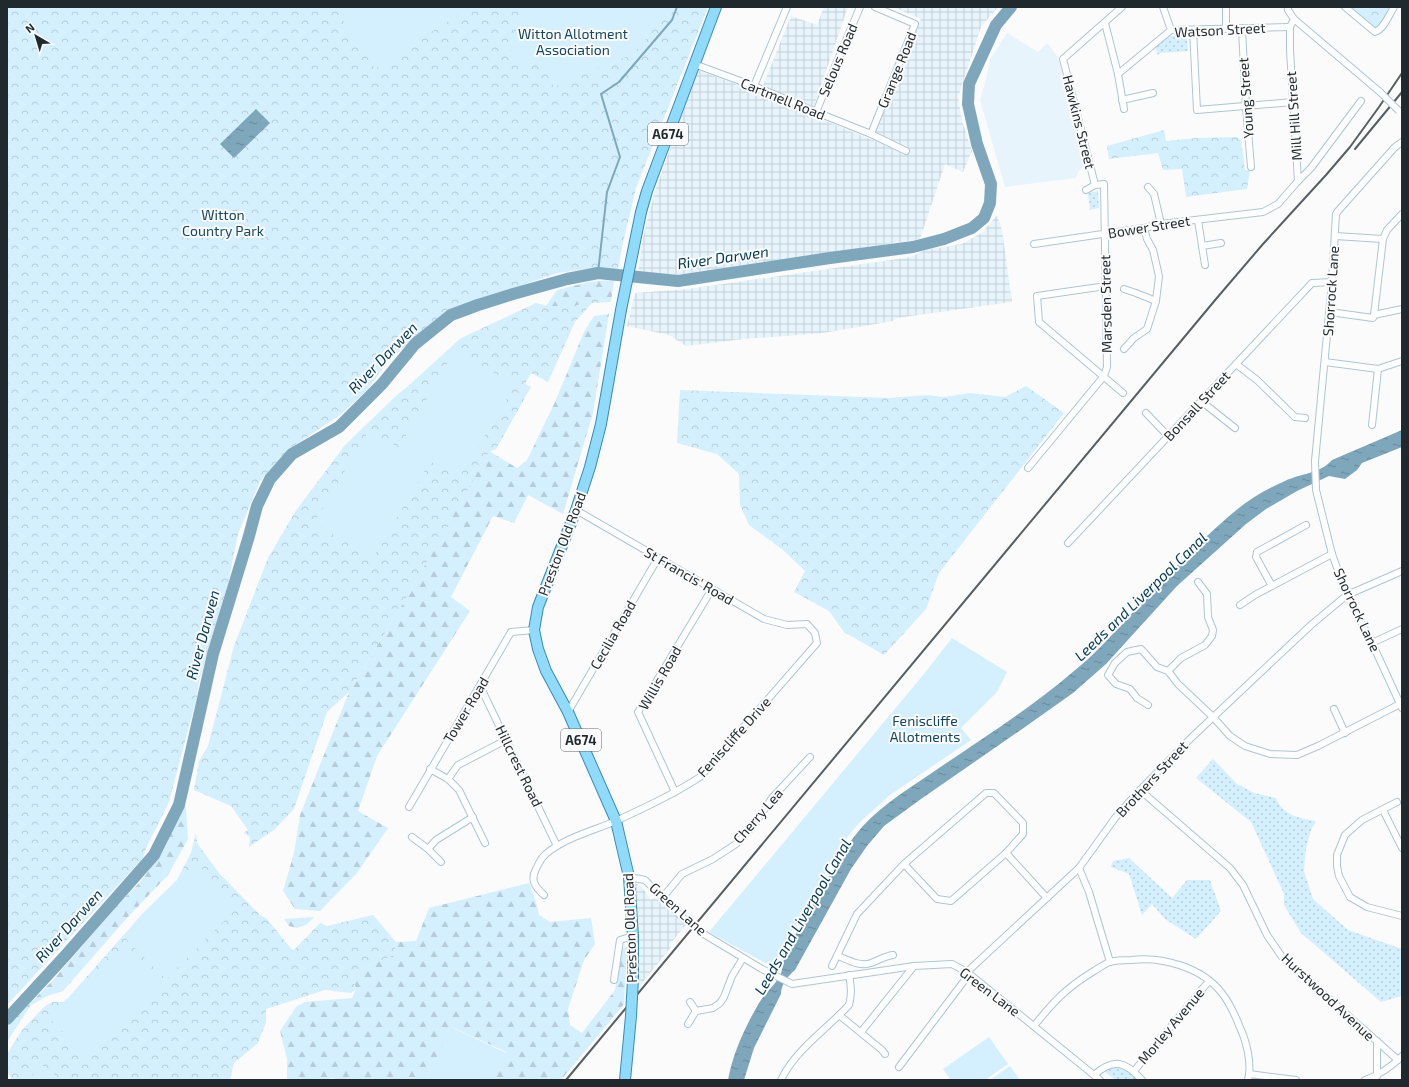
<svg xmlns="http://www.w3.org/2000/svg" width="1409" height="1087" font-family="'Exo 2',sans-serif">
	<defs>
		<pattern id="industrial-grid" width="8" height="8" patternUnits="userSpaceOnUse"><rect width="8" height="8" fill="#e7f4fc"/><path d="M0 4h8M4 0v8" fill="none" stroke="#c6d1d8"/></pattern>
		<pattern id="grass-dots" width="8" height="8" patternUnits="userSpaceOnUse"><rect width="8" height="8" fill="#d4effd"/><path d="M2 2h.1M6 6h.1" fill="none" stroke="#b6cdd9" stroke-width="1.8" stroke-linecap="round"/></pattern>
		<pattern id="forest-firs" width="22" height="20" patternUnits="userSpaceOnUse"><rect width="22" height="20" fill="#d4effd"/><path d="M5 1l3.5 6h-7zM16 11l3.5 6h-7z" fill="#b6cdd9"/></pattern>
		<pattern id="park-crowns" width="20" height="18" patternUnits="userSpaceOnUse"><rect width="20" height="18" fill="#d4effd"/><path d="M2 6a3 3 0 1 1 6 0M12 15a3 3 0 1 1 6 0" fill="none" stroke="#b6cdd9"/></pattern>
		<pattern id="water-ripples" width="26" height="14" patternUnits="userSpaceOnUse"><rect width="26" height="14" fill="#7fa7bc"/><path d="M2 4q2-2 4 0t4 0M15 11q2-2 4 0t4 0" fill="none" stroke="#678899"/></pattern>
	</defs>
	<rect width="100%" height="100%" fill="#fbfbfb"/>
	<polygon fill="#e7f4fc" points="1007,33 1038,52 1047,43 1058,57 1083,167 1078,172 1076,178 1005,187 980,100 986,79 990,59"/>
	<g fill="url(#industrial-grid)">
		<polygon points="824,7 848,7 811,115 872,140 921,19 893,7 998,7 981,27 958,97 962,121 972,151 963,172 945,164 920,239 757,264 675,275 651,275 638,273 643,238 654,194 698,70 760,93 791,16 817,25"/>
		<polygon points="997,215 1002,230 1012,302 897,318 893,321 823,333 744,339 686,346 669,335 627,326 635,293 688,289 911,257 925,250 962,244 983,232"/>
		<polygon points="636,884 641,886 651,900 655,897 686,925 669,945 671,947 639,987 639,930 635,885"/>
	</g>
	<g fill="url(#grass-dots)">
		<polygon points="1168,36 1187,36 1188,51 1160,53 1158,55 1155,48"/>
		<polygon points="1098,191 1099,208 1090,210 1088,193"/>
		<path d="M1213 759 1237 784 1254 793 1276 798C1283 816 1300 818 1316 821L1311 830 1306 848 1304 871 1313 899 1348 930 1402 949V996L1381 1002 1301 933 1284 905V894L1251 822 1196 778Z"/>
		<polygon points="1129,858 1172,898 1187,880 1210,880 1221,911 1196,939 1165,919 1152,904 1142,915 1129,874 1111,867 1113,861"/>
		<polygon points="1116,1066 1126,1069 1138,1080 1115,1080 1103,1070"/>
	</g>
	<g fill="url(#forest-firs)">
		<polygon points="614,280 611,302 594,298 576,306 546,306 557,290 589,282"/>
		<polygon points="609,314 593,413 563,514 528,495 514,523 493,516 451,597 470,611 377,756 358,811 388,828 357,873 320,911 295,909 283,891 294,853 300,815 349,692 408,595 489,451 517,468 527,460 555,402 584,332 594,316"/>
		<polygon points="183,806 186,808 188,839 168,875 126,919 63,991 47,996 30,1006 7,1042 7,1027 9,1025 53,980 116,907 141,881 164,850"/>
		<polygon points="529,883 536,902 539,915 550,922 591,918 595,944 584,960 568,1009 570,1025 582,1033 615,990 623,947 627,947 624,1004 561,1080 493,1080 506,1052 452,1027 426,1080 336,1080 333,1078 325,1080 287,1080 287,1059 280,1031 296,1007 305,1002 352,998 356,989 351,973 394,955 396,942 416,941 429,908"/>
		<polygon points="314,917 306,925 296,928 289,926 284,919"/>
	</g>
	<g fill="url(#park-crowns)">
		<polygon points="7,7 708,7 636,188 623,243 618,270 594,268 558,273 457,307 426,329 389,360 367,390 339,416 289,449 260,481 238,534 228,583 199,681 197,696 169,802 146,848 143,858 7,1005"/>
		<polygon points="1350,7 1392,7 1379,28 1373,28"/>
		<polygon points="1164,130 1166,141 1196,138 1237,137 1241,140 1245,170 1250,170 1247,189 1186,197 1182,169 1163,170 1158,153 1109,159 1107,146"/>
		<polygon points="594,298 611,302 592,303 575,322 548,382 531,373 525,384 531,387 496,449 489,452 408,595 349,692 327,712 294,809 274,830 249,847 250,837 244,833 248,830 231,806 194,790 199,761 208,746 234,646 268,558 295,512 345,445 397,395 408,386 461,338 536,303 548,306 575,306"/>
		<polygon points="1026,386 1064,413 939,573 926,609 884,655 844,632 829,611 794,592 805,571 783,550 749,525 740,505 739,474 717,454 677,443 680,390 889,398 928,395 944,397 970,393 1005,397"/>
		<polygon points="196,832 197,843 219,873 260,915 267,919 293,951 320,923 327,926 373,915 396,942 394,955 351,973 356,989 351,993 325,990 266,1009 266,1022 258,1043 234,1063 230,1080 10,1080 11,1077 7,1072 7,1054 22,1030 45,1006 52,1002 63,1002 68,998 144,912 177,880 191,853"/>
	</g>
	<g fill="#d4effd">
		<polygon points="353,7 459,7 462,12 375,69 340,16"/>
		<polygon points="531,7 666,7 663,14 649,36 633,54 554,87 541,57 525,70 508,44"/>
		<polygon points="455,350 515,385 459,478 401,444"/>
		<polygon points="369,430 428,465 373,558 314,523"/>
		<polygon points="952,638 1007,672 997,692 961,728 971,740 890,795 859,823 845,840 802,913 779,955 777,963 765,963 709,932 924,674"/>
		<polygon points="196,863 239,906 166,979 124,937"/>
		<polygon points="124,947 162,985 89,1058 51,1020"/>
		<polygon points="451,1027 506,1053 493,1080 426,1080"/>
		<polygon points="989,1037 1008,1064 985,1080 951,1080 943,1069"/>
		<polygon points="41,1064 62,1080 29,1080"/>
		<polygon points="1010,1066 1020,1080 990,1080"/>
	</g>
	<g fill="url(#water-ripples)">
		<polygon points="256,109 270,123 234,158 220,144"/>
		<path d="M1402 430V447L1362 463 1357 470 1345 479 1329 476 1297 491 1266 509 1246 524 1177 586 1106 664 1073 693 1025 727 921 799 884 826 867 846 851 869 795 970C788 976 781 984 781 994L754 1048 744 1080H728C733 1053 745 1027 759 1003 765 993 774 986 780 976 783 970 783 960 786 952 799 928 813 904 827 880 837 862 848 843 862 827 884 803 913 786 939 768 985 737 1032 707 1074 671 1093 656 1108 639 1125 621 1158 585 1191 549 1228 517 1245 502 1264 490 1285 481 1301 473 1320 474 1332 460Z"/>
	</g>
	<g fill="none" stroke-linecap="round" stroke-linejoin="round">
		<polyline stroke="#7fa7bc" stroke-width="2" points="598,273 607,192 620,157 601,94 619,82 672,20 677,7"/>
		<polyline stroke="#7fa7bc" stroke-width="12" points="7,1019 65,956 154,855 179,805 213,654 249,536 257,506 270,479 292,454 339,427 382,384 415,344 451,315 478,305 513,294 567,279 598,273 678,281 830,258 913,247 944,239 972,228 984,218 990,203 991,184 977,144 968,104 969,84 996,25 1011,7"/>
		<defs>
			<g id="street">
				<polyline points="1163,7 1171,30"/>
				<polyline points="1288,7 1288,10 1294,19 1380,92"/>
				<path d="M1345 7 1375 32C1384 29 1389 15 1394 7"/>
				<polyline points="1294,19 1290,27 1290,50 1298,181"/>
				<polyline points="1105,23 1118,74 1124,109"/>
				<polyline points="1226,29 1226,7"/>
				<polyline points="1242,29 1246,107 1251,167"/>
				<polyline points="1193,30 1197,110 1293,102"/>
				<polyline points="694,64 754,86 816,112 871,134 906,151"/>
				<polyline points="1118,74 1171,30 1290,27"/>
				<polyline points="754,86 787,7"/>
				<polyline points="1122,100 1153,93"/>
				<polyline points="816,112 860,7"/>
				<polyline points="871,134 915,24 875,7"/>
				<polyline points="1402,142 1395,147 1338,211 1336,214 1332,282 1315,461 1316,490 1332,554 1347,595 1372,643 1402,708"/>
				<polyline points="1095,185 1063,59 1122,7"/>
				<polyline points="1148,187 1154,194 1161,224"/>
				<polyline points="1198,220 1205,265"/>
				<polyline points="1335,236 1383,239"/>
				<polyline points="1034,244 1144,228 1161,224 1263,212 1278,204 1298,181 1311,168 1361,101"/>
				<polyline points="1202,246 1221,243"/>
				<polyline points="1106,286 1037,296 1039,322 1123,393"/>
				<polyline points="1124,289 1136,293 1156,301"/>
				<polyline points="1330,312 1373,318 1374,315 1402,309"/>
				<polyline points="1374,315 1383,239 1387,230 1402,214"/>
				<polyline points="1124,349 1134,338 1147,329 1156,301 1159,276 1153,250 1147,239 1144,228"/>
				<polyline points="1325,362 1378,369 1402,361"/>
				<polyline points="1236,364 1257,380 1295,417 1305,418"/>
				<polyline points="1201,401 1235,428"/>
				<polyline points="1146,413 1168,436"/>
				<polyline points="1372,425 1378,369"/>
				<polyline points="1028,468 1104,376 1107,367 1104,184 1095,185 1086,190"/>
				<polyline points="1068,543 1312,283 1332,282"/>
				<polyline points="1272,586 1256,557 1257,552 1306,525"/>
				<polyline points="1240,605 1255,595 1332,554"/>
				<polyline points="1372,643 1402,629"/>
				<polyline points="1168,671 1181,658 1205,645 1212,636 1213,630 1208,617 1207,594 1198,582"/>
				<polyline points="480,686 557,846"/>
				<polyline points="1148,705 1137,698 1130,689 1116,684 1108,675 1115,663 1127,652 1141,649 1157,667 1168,671 1178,684 1213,717 1230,736 1245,746 1270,754 1297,755 1318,746 1400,704"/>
				<polyline points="1334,709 1345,733"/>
				<polyline points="568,712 658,558"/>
				<polyline points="430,769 448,779 459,790 485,843"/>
				<polyline points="448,779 458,765 506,740"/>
				<polyline points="1140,790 1230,868 1243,885 1267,935 1282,957 1398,1060"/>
				<polyline points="675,792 638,712 712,589"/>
				<polyline points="1397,802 1362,820 1345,835 1337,855 1337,866 1339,876 1350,897 1367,907 1402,916"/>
				<polyline points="409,807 511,632 534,630"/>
				<polyline points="1383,810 1402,848"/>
				<polyline points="412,837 428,849 441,862"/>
				<polyline points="428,849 436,840 473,817"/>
				<polyline points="1006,853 1047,898"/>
				<polyline points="1079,868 1089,892 1110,962"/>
				<polyline points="629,877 645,880 681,916"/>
				<path d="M544 895C535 887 530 880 536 869 538 865 540 861 542 858 558 839 597 830 618 820 646 807 674 794 700 777L817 643 815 633 807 624 787 625 764 619 576 510"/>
				<polyline points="663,897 682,874 713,859 736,844 754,825 772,798 810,757"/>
				<polyline points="702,933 762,969 792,984 914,966 952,964 967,972 1100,1080"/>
				<path d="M838 956C848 960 860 967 871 963 879 960 885 956 893 955"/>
				<polyline points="832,966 857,914 904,864 986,793 994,793 1023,823 1023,834 1006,853 951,901 937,899 904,864"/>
				<polyline points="967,972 1079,868 1115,818 1140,790 1191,738 1311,625 1347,595 1402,571"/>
				<polyline points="614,980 620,940 633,936"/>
				<polyline points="690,1002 696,1011 713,1008 720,1003 724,997 732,976 743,958"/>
				<polyline points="839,1015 882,1050 885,1054"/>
				<polyline points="688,1024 696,1011"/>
				<path d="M1034 1026C1054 1001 1066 988 1094 971 1099 968 1104 964 1110 962 1116 960 1124 960 1131 960 1161 956 1201 967 1221 992 1230 1003 1236 1017 1241 1030 1247 1043 1252 1066 1248 1080"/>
				<polyline points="861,1032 914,966"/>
				<polyline points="1377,1041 1377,1076"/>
				<polyline points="899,1067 967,977 967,972"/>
				<polyline points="1134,1071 1209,981"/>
				<polyline points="1249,1074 1296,1080"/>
				<path d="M1094 1075C1114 1058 1125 1061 1142 1080"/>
				<path d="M781 1080C795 1050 827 1029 849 1005 852 994 851 986 849 975"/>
				<path d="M1365 1080C1380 1075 1391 1067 1402 1056"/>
			</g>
			<g id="primary">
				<polyline points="633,979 633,936 629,877 616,821 568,712 546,671 538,649 534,630 538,607 576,510 590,467 601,424 621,310 641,212 647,191 716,7"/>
				<polyline points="625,1080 631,1016"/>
			</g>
		</defs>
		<use href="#street" stroke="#acc6d4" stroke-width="8"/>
		<use href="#primary" stroke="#388cb1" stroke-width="12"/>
		<use href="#street" stroke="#fff" stroke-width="6"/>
		<use href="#primary" stroke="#90dafb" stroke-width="10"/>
		<g stroke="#575f63" stroke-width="2">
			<polyline points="1355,149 1402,92"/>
			<polyline points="566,1080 1216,299 1263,244 1326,175 1350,147 1379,107 1402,73"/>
		</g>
		<defs>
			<g id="street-bridge">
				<polyline points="1380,92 1399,111"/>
				<polyline points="681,916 702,933"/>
			</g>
			<polyline id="primary-bridge" points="631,1016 633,979"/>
		</defs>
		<use href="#street-bridge" stroke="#acc6d4" stroke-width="8" stroke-linecap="butt"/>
		<use href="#primary-bridge" stroke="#388cb1" stroke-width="12" stroke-linecap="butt"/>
		<use href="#street-bridge" stroke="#fff" stroke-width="6"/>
		<use href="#primary-bridge" stroke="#90dafb" stroke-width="10"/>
	</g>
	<g text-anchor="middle" stroke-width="4" stroke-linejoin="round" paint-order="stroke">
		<g fill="#fbfbfb" stroke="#61686c" stroke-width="1">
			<rect x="648" y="123" width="40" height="22" rx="3"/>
			<rect x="561" y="729" width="40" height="22" rx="3"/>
		</g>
		<g font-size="13" font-weight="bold" fill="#1f292e">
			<text x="668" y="139">A674</text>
			<text x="581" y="745">A674</text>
		</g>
		<g font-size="14" fill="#1f292e" stroke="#fbfbfb">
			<text transform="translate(1220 30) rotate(-3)" y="5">Watson Street</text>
			<text transform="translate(838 60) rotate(-67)" y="5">Selous Road</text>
			<text transform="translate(897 70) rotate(-68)" y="5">Grange Road</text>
			<text transform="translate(1246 98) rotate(-94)" y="5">Young Street</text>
			<text transform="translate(783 99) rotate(22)" y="5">Cartmell Road</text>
			<text transform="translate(1294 116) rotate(-94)" y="5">Mill Hill Street</text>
			<text transform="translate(1079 122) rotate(76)" y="5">Hawkins Street</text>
			<text transform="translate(1149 227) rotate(-9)" y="5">Bower Street</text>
			<text transform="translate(1331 291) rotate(-86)" y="5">Shorrock Lane</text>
			<text transform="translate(1106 304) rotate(-91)" y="5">Marsden Street</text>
			<text transform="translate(1197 406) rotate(-47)" y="5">Bonsall Street</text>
			<text transform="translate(562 544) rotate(-69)" y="5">Preston Old Road</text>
			<text transform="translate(689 576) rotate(30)" y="5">St Francis' Road</text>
			<text transform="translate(1357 610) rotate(65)" y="5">Shorrock Lane</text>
			<text transform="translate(613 635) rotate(-60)" y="5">Cecilia Road</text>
			<text transform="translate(660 678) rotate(-60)" y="5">Willis Road</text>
			<text transform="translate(466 710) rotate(-59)" y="5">Tower Road</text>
			<text transform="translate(734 737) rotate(-48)" y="5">Feniscliffe Drive</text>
			<text transform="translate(519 766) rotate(64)" y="5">Hillcrest Road</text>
			<text transform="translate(1152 779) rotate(-47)" y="5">Brothers Street</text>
			<text transform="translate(758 816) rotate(-49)" y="5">Cherry Lea</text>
			<text transform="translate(678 909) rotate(42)" y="5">Green Lane</text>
			<text transform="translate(630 928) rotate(-92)" y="5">Preston Old Road</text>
			<text transform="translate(990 992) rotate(37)" y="5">Green Lane</text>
			<text transform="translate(1328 997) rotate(43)" y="5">Hurstwood Avenue</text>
			<text transform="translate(1171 1026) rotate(-50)" y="5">Morley Avenue</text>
		</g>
		<g font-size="14" fill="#13485f" stroke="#fbfbfb">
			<text x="573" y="39">Witton Allotment<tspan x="573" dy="16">Association</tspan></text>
			<text x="223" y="220">Witton<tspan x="223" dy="16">Country Park</tspan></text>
			<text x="925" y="726">Feniscliffe<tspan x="925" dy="16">Allotments</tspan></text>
		</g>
		<g font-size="15" font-style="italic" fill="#003a50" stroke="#fbfbfb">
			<text transform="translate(723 258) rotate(-8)" y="5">River Darwen</text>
			<text transform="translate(383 358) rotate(-46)" y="5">River Darwen</text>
			<text transform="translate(1141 597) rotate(-44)" y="5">Leeds and Liverpool Canal</text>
			<text transform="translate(203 635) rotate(-75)" y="5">River Darwen</text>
			<text transform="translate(803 917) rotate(-60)" y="5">Leeds and Liverpool Canal</text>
			<text transform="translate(69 926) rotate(-48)" y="5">River Darwen</text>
		</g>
	</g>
	<rect width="1409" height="1087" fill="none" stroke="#1f292e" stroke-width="16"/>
	<g transform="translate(36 36) rotate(322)" stroke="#fbfbfb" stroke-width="3" paint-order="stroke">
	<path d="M0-3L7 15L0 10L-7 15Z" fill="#1f292e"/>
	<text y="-6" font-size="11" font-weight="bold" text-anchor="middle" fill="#1f292e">N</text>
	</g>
</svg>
